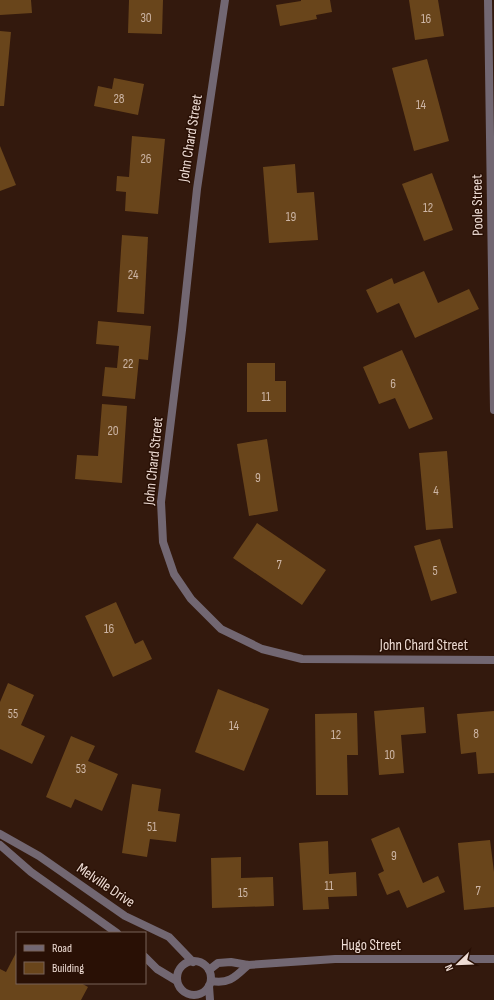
<svg xmlns="http://www.w3.org/2000/svg" width="494" height="1000" font-family="'Sofia Sans Condensed',sans-serif">
	<rect width="100%" height="100%" fill="#33190d"/>
	<g fill="#69451b">
		<polygon points="0,0 31,0 32,13 0,15"/>
		<polygon points="129,0 163,0 162,34 128,33"/>
		<polygon points="301,0 330,0 332,12 316,15 317,19 280,26 276,5 301,1"/>
		<polygon points="409,0 438,0 444,36 415,40"/>
		<polygon points="0,31 11,32 4,106 0,106"/>
		<polygon points="427,59 449,141 414,151 392,68"/>
		<polygon points="114,78 144,84 138,115 94,106 98,86 112,89"/>
		<polygon points="132,136 165,139 158,214 125,211 126,192 116,191 117,176 129,177"/>
		<polygon points="0,146 16,185 0,191"/>
		<polygon points="295,164 297,193 314,192 318,240 269,243 263,167"/>
		<polygon points="432,173 453,230 424,241 402,184"/>
		<polygon points="122,235 148,237 144,314 117,312"/>
		<polygon points="424,271 438,303 469,289 479,309 415,338 399,303 377,313 366,290 392,278 394,284"/>
		<polygon points="98,321 151,326 148,360 139,359 135,399 102,396 105,367 117,368 119,346 96,344"/>
		<polygon points="402,350 433,419 409,429 395,398 379,404 363,367"/>
		<polygon points="247,363 275,363 275,381 286,381 286,412 247,412"/>
		<polygon points="102,404 127,406 122,483 75,479 77,455 98,456"/>
		<polygon points="267,439 278,511 249,516 237,444"/>
		<polygon points="447,451 453,528 426,530 419,453"/>
		<polygon points="257,523 326,570 302,605 233,558"/>
		<polygon points="440,539 457,593 431,601 414,546"/>
		<polygon points="116,602 135,644 143,640 152,659 113,677 85,616"/>
		<polygon points="8,683 34,695 21,725 45,736 32,764 0,749 0,702"/>
		<polygon points="218,689 269,709 244,771 195,752"/>
		<polygon points="424,707 426,733 401,735 404,773 379,775 374,711"/>
		<polygon points="494,711 494,773 478,774 476,752 461,754 457,714"/>
		<polygon points="357,713 358,755 347,755 348,795 316,795 315,714"/>
		<polygon points="71,736 95,746 88,761 118,774 102,811 75,799 71,808 46,797"/>
		<polygon points="132,784 161,789 158,811 180,814 176,842 150,839 147,857 122,853"/>
		<polygon points="399,827 423,883 438,876 445,892 407,908 399,890 387,895 378,874 384,871 371,839"/>
		<polygon points="490,840 494,872 494,907 464,910 458,843"/>
		<polygon points="328,841 329,874 356,872 357,896 328,897 329,909 303,910 299,843"/>
		<polygon points="241,857 241,878 273,877 274,906 212,908 211,858"/>
		<polygon points="17,951 17,983 81,983 88,987 81,1000 0,1000 0,969 6,972"/>
	</g>
	<g fill="none" stroke-linecap="round" stroke-linejoin="round">
		<g stroke="#726772" stroke-width="8">
			<polyline points="225,0 197,189 182,330 161,502 163,542 174,574 191,599 221,629 262,649 302,659 494,660"/>
			<polyline points="488,0 494,410"/>
			<polyline points="0,834 39,856 125,916 169,937 193,962"/>
			<polyline points="0,845 31,872 117,933"/>
			<polyline points="145,957 157,969 177,981"/>
			<circle cx="194" cy="978" r="17"/>
			<polyline points="209,970 218,963 231,962 248,965 335,959 494,959"/>
			<path d="M211 981C230 984 235 977 248 965"/>
			<polyline points="209,986 210,1000"/>
		</g>
	</g>
	<g text-anchor="middle" stroke-width="3" stroke-linejoin="round" paint-order="stroke">
		<g font-size="13" fill="#cdb6a6">
			<text x="146" y="22">30</text>
			<text x="426" y="23">16</text>
			<text x="119" y="103">28</text>
			<text x="421" y="109">14</text>
			<text x="146" y="163">26</text>
			<text x="428" y="212">12</text>
			<text x="291" y="221">19</text>
			<text x="133" y="279">24</text>
			<text x="128" y="368">22</text>
			<text x="393" y="388">6</text>
			<text x="266" y="401">11</text>
			<text x="113" y="435">20</text>
			<text x="258" y="482">9</text>
			<text x="436" y="495">4</text>
			<text x="279" y="569">7</text>
			<text x="435" y="575">5</text>
			<text x="109" y="633">16</text>
			<text x="13" y="718">55</text>
			<text x="234" y="730">14</text>
			<text x="476" y="738">8</text>
			<text x="336" y="739">12</text>
			<text x="390" y="759">10</text>
			<text x="81" y="773">53</text>
			<text x="152" y="831">51</text>
			<text x="394" y="860">9</text>
			<text x="329" y="890">11</text>
			<text x="478" y="895">7</text>
			<text x="243" y="897">15</text>
		</g>
		<g font-size="15" fill="#eedcd4" stroke="#291005">
			<text transform="translate(190 138) rotate(-81)" y="5">John Chard Street</text>
			<text transform="translate(477 205) rotate(-91)" y="5">Poole Street</text>
			<text transform="translate(153 461) rotate(-84)" y="5">John Chard Street</text>
			<text x="424" y="650">John Chard Street</text>
			<text transform="translate(106 885) rotate(34)" y="5">Melville Drive</text>
			<text x="371" y="950">Hugo Street</text>
		</g>
	</g>
	<rect x="16" y="932" width="130" height="52" fill="#291005" stroke="#786258"/>
	<rect x="24" y="945" width="20" height="6" fill="#726772" stroke="#786258"/>
	<text x="52" y="952" font-size="12" fill="#eedcd4">Road</text>
	<rect x="24" y="962" width="20" height="12" fill="#69451b" stroke="#786258"/>
	<text x="52" y="972" font-size="12" fill="#eedcd4">Building</text>
	<g transform="translate(458 964) rotate(247)" stroke="#291005" stroke-width="3" paint-order="stroke">
	<path d="M0-3L7 15L0 10L-7 15Z" fill="#eedcd4"/>
	<text y="-6" font-size="11" font-weight="bold" text-anchor="middle" fill="#eedcd4">N</text>
	</g>
</svg>
